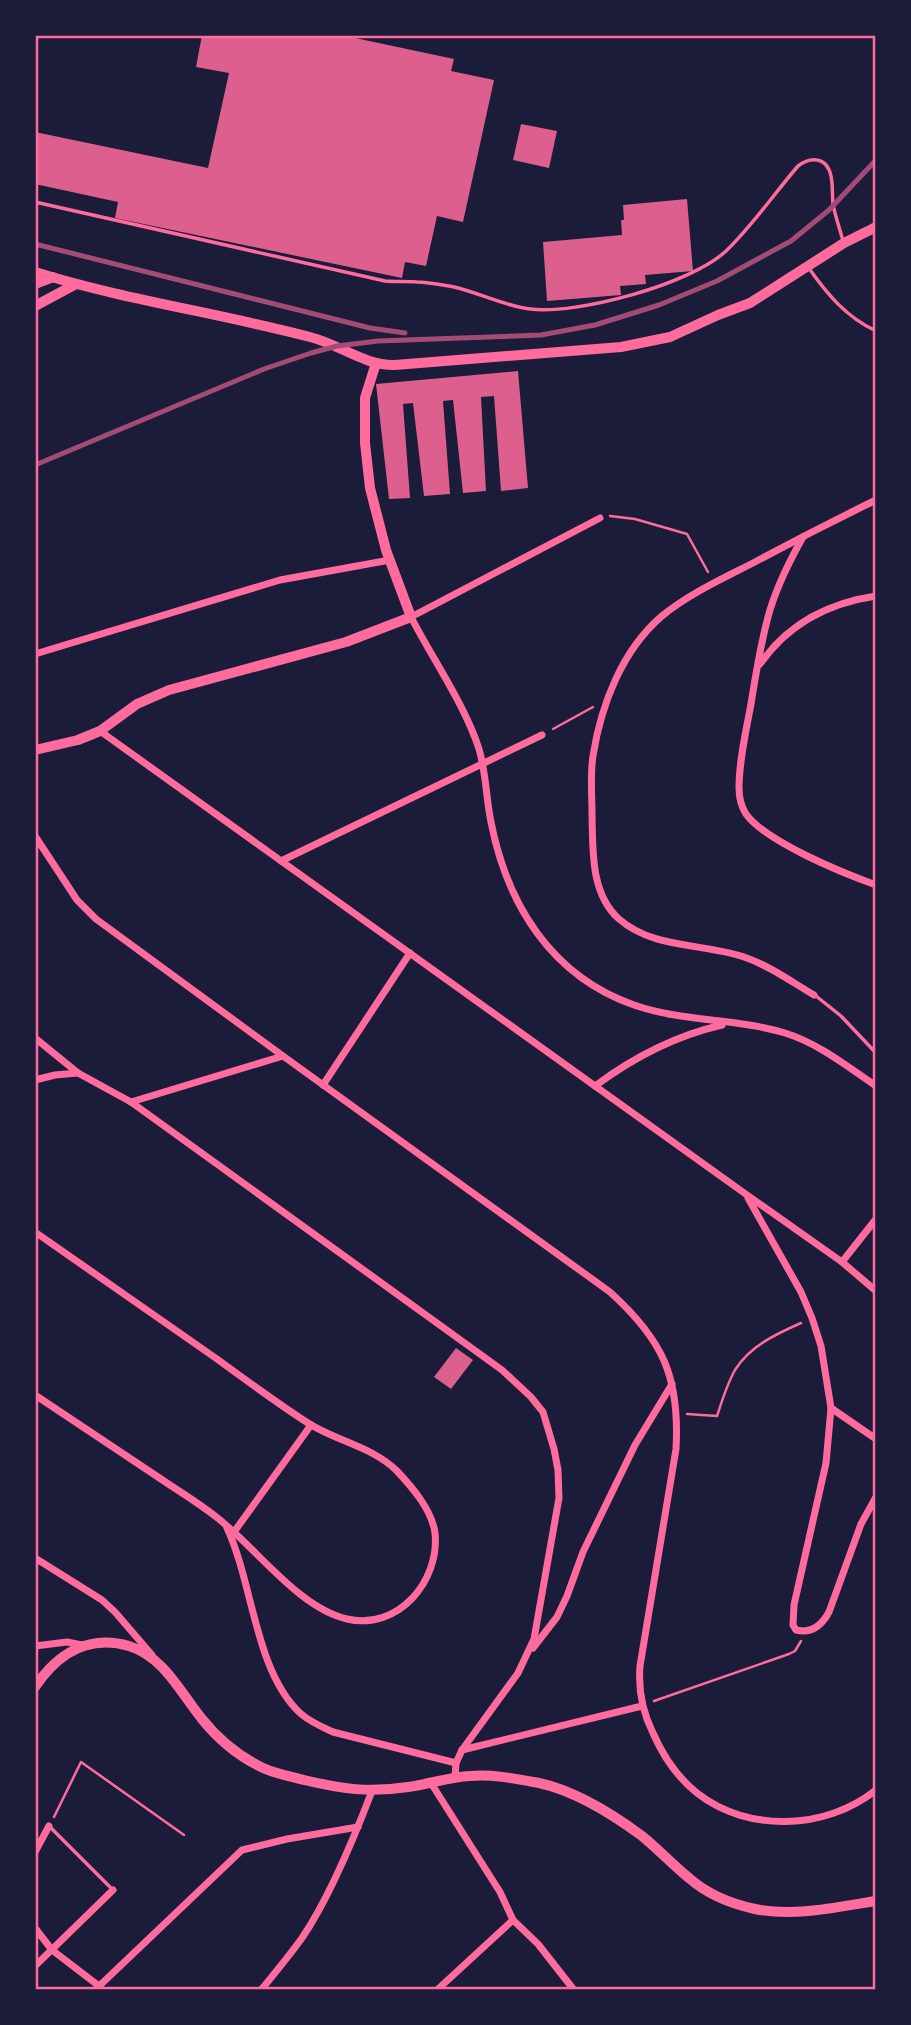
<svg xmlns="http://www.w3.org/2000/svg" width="911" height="2025" font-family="'Open Sans',sans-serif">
	<rect width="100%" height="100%" fill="#1b1b3a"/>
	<g fill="#dd5f8e">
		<polygon points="202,35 341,35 454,59 451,71 494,80 463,222 437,216 426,266 405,262 402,278 115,218 118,202 35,184 35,132 208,168 229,73 196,67"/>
		<polygon points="521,124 557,131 549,168 513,160"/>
		<polygon points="687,199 693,271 645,275 646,284 620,286 621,295 547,301 543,242 622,235 621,220 624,220 623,205"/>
		<polygon points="518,371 528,488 501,491 494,396 481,397 486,491 463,493 453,400 443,401 450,494 424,496 413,403 403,404 410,498 389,499 376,384"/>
		<polygon points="456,1348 473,1360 451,1389 434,1377"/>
	</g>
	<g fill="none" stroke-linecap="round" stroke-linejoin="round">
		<g stroke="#ff6b9d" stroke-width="2.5">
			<polyline points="610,516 635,519 687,534 708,572"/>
			<polyline points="553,729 593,707"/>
			<path d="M687 1414 717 1416C722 1401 727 1384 735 1370 750 1346 776 1334 801 1323"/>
			<polyline points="654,1701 789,1654 795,1651 801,1641"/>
			<polyline points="54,1817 81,1762 184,1835"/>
		</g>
		<g stroke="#ff6b9d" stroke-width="3.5">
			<path d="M35 202 385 281C396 282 406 281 417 282 429 282 442 285 454 287 480 293 504 306 530 309 577 315 691 284 726 251 752 226 774 194 798 166 811 156 827 157 831 176 833 185 832 195 833 204 835 216 840 229 843 241"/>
			<path d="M808 267C827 294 846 317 876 331"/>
			<polyline points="816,996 841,1016 876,1053"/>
			<polyline points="49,1826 112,1889"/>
		</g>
		<g stroke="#ff6b9d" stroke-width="7">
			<path d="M600 518 411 617C432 658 465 705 479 749 486 772 486 798 491 822 507 904 551 976 634 1005 683 1022 735 1018 785 1033 818 1043 848 1067 876 1086"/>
			<path d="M803 537C790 560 778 584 770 610 761 640 756 673 751 704 746 731 739 761 739 788 739 797 741 806 746 814 766 842 843 873 876 885"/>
			<polyline points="35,654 280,580 390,560"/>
			<path d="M760 664C788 624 828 603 876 596"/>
			<polyline points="100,731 747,1195 842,1262 876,1291"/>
			<path d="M35 836 77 900 96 919 283 1056 610 1292C663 1340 680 1377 676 1449L640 1666C638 1691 642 1711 653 1733 663 1756 677 1777 697 1793 748 1833 826 1830 876 1790"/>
			<polyline points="281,861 542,735"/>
			<path d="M814 995C792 982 768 965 744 957 703 943 653 949 619 919 590 893 593 849 592 814 592 795 590 775 593 756 601 705 622 650 662 616 689 594 722 579 753 563 794 541 835 520 876 500"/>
			<polyline points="35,1038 78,1073 131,1102 502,1370 531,1397 543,1412 554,1449 558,1470 559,1498 534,1639 518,1673 462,1750 456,1763 455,1778"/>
			<polyline points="35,1080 55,1075 78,1073"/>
			<polyline points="323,1085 410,953"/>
			<path d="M595 1086C634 1057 674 1036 722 1025"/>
			<polyline points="131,1102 283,1056"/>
			<path d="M748 1198 801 1292 812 1318 821 1346 831 1408 826 1463 794 1605 793 1625 796 1630C812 1634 822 1625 829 1612L861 1524 876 1497"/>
			<path d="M35 1232C96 1274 156 1317 217 1359 247 1381 277 1403 308 1423 336 1441 373 1447 397 1471 412 1487 432 1510 435 1533 440 1581 398 1631 347 1619 298 1608 255 1546 215 1516 197 1502 177 1490 158 1477 117 1450 76 1422 35 1395"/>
			<polyline points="842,1262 876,1219"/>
			<polyline points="831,1408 876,1439"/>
			<path d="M227 1528C253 1583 255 1671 300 1713 310 1722 322 1727 333 1732L456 1763"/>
			<polyline points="234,1532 311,1425"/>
			<polyline points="35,1558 102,1600 115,1612 152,1655"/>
			<polyline points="35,1646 67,1642 82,1645"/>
			<polyline points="533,1648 557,1617 567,1596 583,1552 635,1445 672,1384"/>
			<polyline points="462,1750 642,1706"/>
			<polyline points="431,1783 500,1892 513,1920 538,1944 574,1990"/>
			<polyline points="35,1852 49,1826"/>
			<polyline points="35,1928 52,1950 99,1986"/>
			<polyline points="35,1966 113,1890"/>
			<polyline points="95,1990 242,1850 287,1839 358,1827"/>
			<path d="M261 1990C275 1973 289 1956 302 1938 330 1897 354 1838 372 1791"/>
			<polyline points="437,1990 513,1920"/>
		</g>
		<g stroke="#ff6b9d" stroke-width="10">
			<path d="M35 272C125 300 219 313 310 337 339 344 365 366 395 365L621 347 670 337 718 315 750 303 844 243 876 227"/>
			<polyline points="35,284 53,277"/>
			<polyline points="35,306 76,284"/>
			<polyline points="35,750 78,740 100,731 137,704 169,690 346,642 411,617 386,550 370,488 365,443 365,398 376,363"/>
			<path d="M35 1687C57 1654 88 1634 129 1646 164 1657 180 1692 202 1719 218 1739 240 1757 263 1768 276 1774 290 1776 304 1780 342 1789 368 1793 408 1787 429 1784 450 1777 470 1776 493 1774 517 1779 539 1783 576 1791 611 1813 642 1836 658 1849 673 1865 689 1878 707 1894 732 1904 755 1909 794 1917 837 1907 876 1901"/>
		</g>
		<g stroke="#a44b75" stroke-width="5">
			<polyline points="35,244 370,328 405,333"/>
			<polyline points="35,465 264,369 311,353 337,346 378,341 541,335 595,325 659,305 717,281 791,241 829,210 876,160"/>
		</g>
	</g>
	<rect width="911" height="2025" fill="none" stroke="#1b1b3a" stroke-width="74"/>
	<rect x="37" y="37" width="837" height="1951" fill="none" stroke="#ff6b9d" stroke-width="2.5"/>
</svg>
